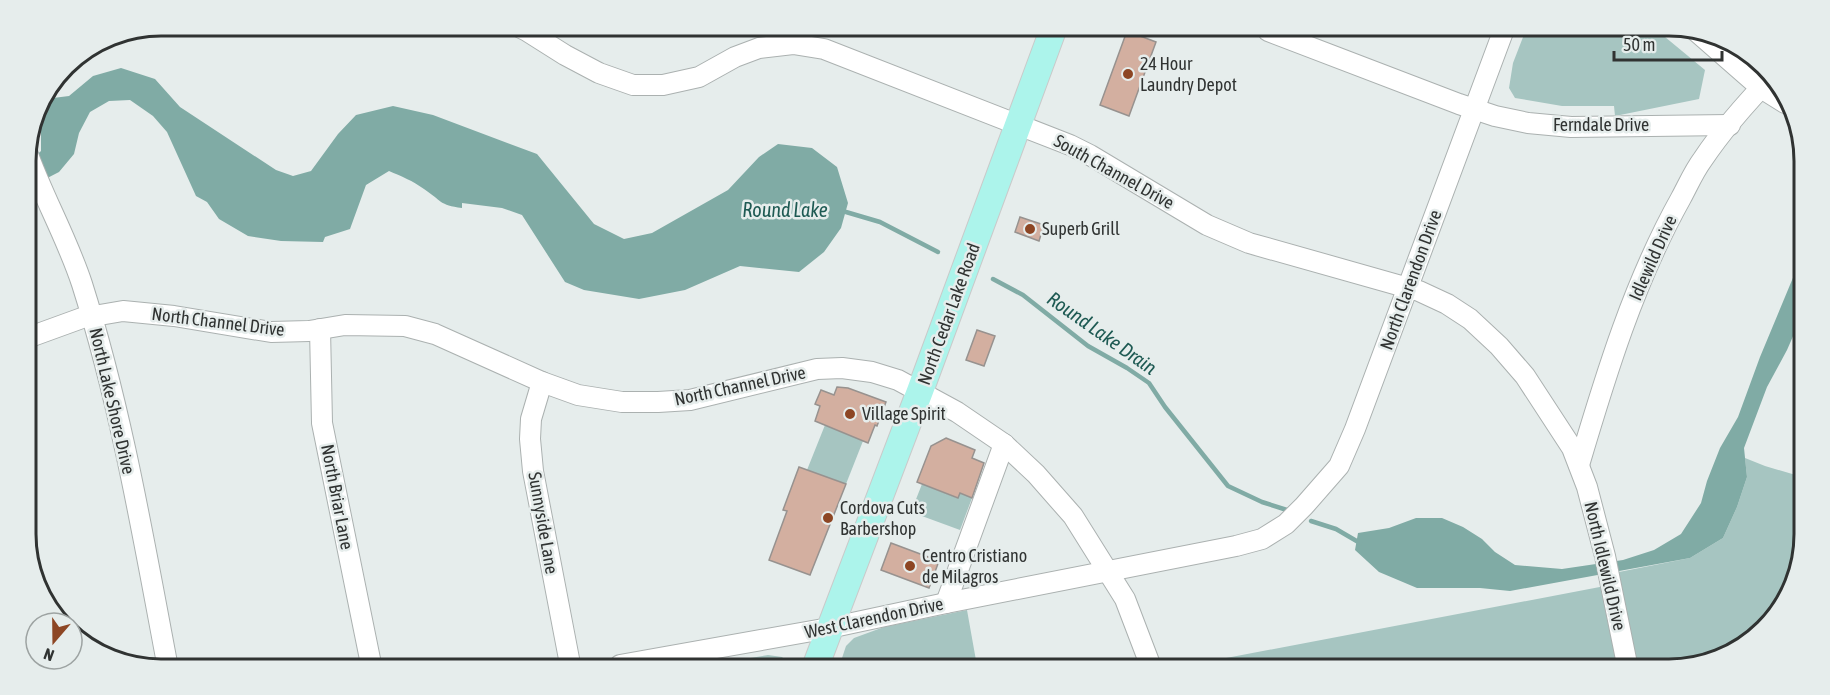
<svg xmlns="http://www.w3.org/2000/svg" width="1830" height="695" font-family="'Asap Condensed',sans-serif">
	<rect width="100%" height="100%" fill="#e6edec"/>
	<g fill="#a6c5c1">
		<polygon points="1525,32 1659,32 1705,70 1699,99 1615,116 1614,106 1562,106 1515,98 1509,88 1513,63"/>
		<polygon points="825,425 863,441 846,484 807,470"/>
		<polygon points="1745,458 1765,466 1799,476 1797,577 1752,641 1730,650 1635,668 1619,572 1690,558 1723,538 1737,507 1747,477"/>
		<polygon points="922,484 957,498 960,493 972,498 960,530 911,512"/>
		<polygon points="1605,586 1618,669 1179,667"/>
		<polygon points="967,610 977,666 835,666 837,660 841,661 846,646 854,638 884,627"/>
		<polygon points="768,655 782,657 790,665 709,665"/>
	</g>
	<g fill="#80aba5">
		<path d="M121 68 155 79 180 107 276 170 293 176 311 171 338 134 356 115 393 106 433 115 537 154 594 224 624 239 652 233 728 190 759 157 778 144 812 148 837 167 848 203 841 228 824 252 799 272 740 266 685 290 639 299 584 290 565 282 522 215 502 208 462 203V208C439 205 442 201 424 189 413 181 401 176 389 171L366 185 350 229 325 237 323 242 281 241 248 236 219 219 207 202 196 196 167 132 153 116 130 100 109 101 90 112 79 133 74 154 59 172 26 189V165L41 151V132L39 119 43 107 53 98 69 96 93 76Z"/>
		<polygon points="1802,256 1801,318 1787,350 1767,387 1744,448 1747,477 1737,507 1723,538 1690,558 1510,591 1480,588 1417,588 1379,572 1355,550 1358,533 1389,528 1416,518 1442,518 1463,527 1482,539 1495,552 1515,565 1562,569 1623,560 1654,550 1681,534 1701,503 1707,481 1720,448 1738,417 1760,357"/>
	</g>
	<g fill="none" stroke-linecap="round" stroke-linejoin="round">
		<g stroke="#80aba5" stroke-width="4.5">
			<polyline points="846,212 880,222 938,252"/>
			<polyline points="993,279 1023,295 1088,346 1127,368 1149,383 1165,407 1228,486 1262,502 1290,511"/>
			<polyline points="1311,521 1336,529 1360,543"/>
		</g>
	</g>
	<g fill="#d3afa0" stroke="#97928f" stroke-width="1.5">
		<polygon points="1127,31 1156,42 1129,116 1100,105"/>
		<polygon points="1020,217 1044,225 1039,241 1015,232"/>
		<polygon points="977,330 995,336 984,366 966,360"/>
		<polygon points="837,387 848,388 886,402 877,426 875,425 868,443 815,421 820,406 815,404 821,390 834,395"/>
		<polygon points="946,438 975,450 972,458 984,463 972,498 960,493 958,498 917,482 931,446"/>
		<polygon points="799,467 846,484 810,575 769,560 787,511 783,510"/>
		<polygon points="891,543 939,561 929,588 881,570"/>
	</g>
	<g fill="none" stroke-linecap="round" stroke-linejoin="round">
		<defs>
			<g id="minor">
				<polyline points="519,27 527,31 565,55 599,73 633,85 663,85 699,77 735,57 759,48 793,44 824,49 1070,145 1090,155 1207,225 1249,243 1419,291 1447,304 1470,319 1499,346 1525,376 1572,448 1587,487 1605,556 1628,669"/>
				<polyline points="1268,31 1459,104 1495,116 1528,123 1571,127 1730,125"/>
				<polyline points="1697,32 1761,88 1785,103"/>
				<path d="M26 149C42 195 67 238 82 284 121 407 143 536 167 663"/>
				<polyline points="320,329 322,423 371,664"/>
				<polyline points="27,338 82,318 123,311 174,316 271,332 309,331 345,325 405,326 435,334 542,382 578,395 622,402 658,402 690,400 817,369 842,368 872,372 898,380 957,412 1004,444 1036,474 1073,516 1125,599 1151,667"/>
				<polyline points="542,382 531,419 530,439 533,471 570,664"/>
				<path d="M1579 465C1606 374 1634 282 1681 198 1688 185 1694 171 1703 159 1723 129 1748 101 1773 75"/>
				<polyline points="946,603 1004,444"/>
				<polyline points="620,665 829,628 946,603 1236,546 1262,539 1286,524 1304,506 1339,466 1355,429 1503,32"/>
			</g>
			<polyline id="major" points="816,665 920,391 1053,30"/>
		</defs>
		<use href="#minor" stroke="#abb1b0" stroke-width="22"/>
		<use href="#major" stroke="#c9caca" stroke-width="28"/>
		<use href="#minor" stroke="#fff" stroke-width="20"/>
		<use href="#major" stroke="#acf4eb" stroke-width="26"/>
	</g>
	<g fill="#8d4624" stroke="#e6edec" stroke-width="2">
		<circle cx="1128" cy="74" r="6"/>
		<circle cx="1030" cy="229" r="6"/>
		<circle cx="850" cy="414" r="6"/>
		<circle cx="828" cy="518" r="6"/>
		<circle cx="910" cy="566" r="6"/>
	</g>
	<g text-anchor="middle" stroke-width="5" stroke-linejoin="round" paint-order="stroke">
		<g font-size="18" fill="#303332" stroke="#e6edec" text-anchor="start">
			<text x="1140" y="70">24 Hour<tspan x="1140" dy="21">Laundry Depot</tspan></text>
			<text x="1042" y="235">Superb Grill</text>
			<text x="862" y="420">Village Spirit</text>
			<text x="840" y="514">Cordova Cuts<tspan x="840" dy="21">Barbershop</tspan></text>
			<text x="922" y="562">Centro Cristiano<tspan x="922" dy="21">de Milagros</tspan></text>
		</g>
		<g font-size="18" fill="#303332" stroke="#e6edec">
			<text x="1601" y="131">Ferndale Drive</text>
			<text transform="translate(1114 172) rotate(29)" y="6">South Channel Drive</text>
			<text transform="translate(1653 258) rotate(-66)" y="6">Idlewild Drive</text>
			<text transform="translate(1411 280) rotate(-70)" y="6">North Clarendon Drive</text>
			<text transform="translate(949 314) rotate(-70)" y="6">North Cedar Lake Road</text>
			<text transform="translate(218 322) rotate(7)" y="6">North Channel Drive</text>
			<text transform="translate(740 386) rotate(-12)" y="6">North Channel Drive</text>
			<text transform="translate(112 401) rotate(77)" y="6">North Lake Shore Drive</text>
			<text transform="translate(337 497) rotate(79)" y="6">North Briar Lane</text>
			<text transform="translate(543 523) rotate(80)" y="6">Sunnyside Lane</text>
			<text transform="translate(1605 566) rotate(77)" y="6">North Idlewild Drive</text>
			<text transform="translate(874 618) rotate(-12)" y="6">West Clarendon Drive</text>
		</g>
		<g font-size="20" font-style="italic" fill="#1e5a53" stroke="#e6edec">
			<text x="785" y="217">Round Lake</text>
			<text transform="translate(1102 333) rotate(35)" y="7">Round Lake Drain</text>
		</g>
	</g>
	<path d="M0 0H1830V695H0ZM161 36H1669A125 125 0 0 1 1794 161V534A125 125 0 0 1 1669 659H161A125 125 0 0 1 36 534V161A125 125 0 0 1 161 36Z" fill="#e6edec" fill-rule="evenodd"/>
	<path fill="none" stroke="#303332" stroke-width="3" d="M161 36H1669A125 125 0 0 1 1794 161V534A125 125 0 0 1 1669 659H161A125 125 0 0 1 36 534V161A125 125 0 0 1 161 36Z"/>
	<g transform="translate(54 641) rotate(200)"><circle r="28" fill="#e6edec" stroke="#9da3a2" stroke-width="1.5"/>
	<path d="M0-4.5L10 22L0 15L-10 22Z" fill="#8d4624"/>
	<text y="-9" font-size="16" font-weight="bold" text-anchor="middle" fill="#303332">N</text>
	</g>
	<path d="M1614 51v9h108v-9" fill="none" stroke="#303332" stroke-width="3"/>
	<text x="1623" y="51" font-size="18" fill="#303332" stroke="#e6edec" stroke-width="4.5" paint-order="stroke">50 m</text>
</svg>
